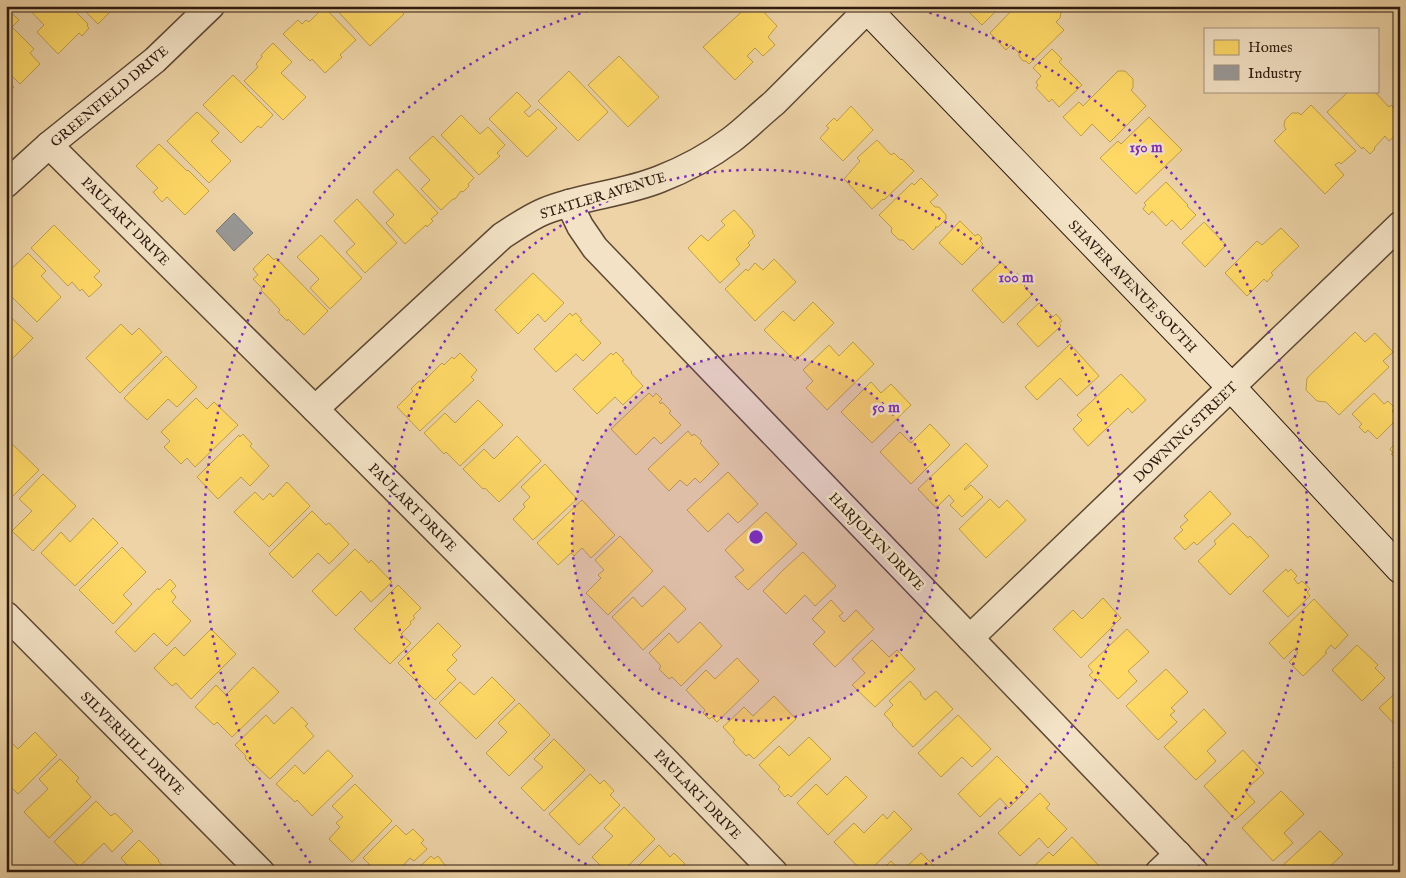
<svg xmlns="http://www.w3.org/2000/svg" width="1406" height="878" font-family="'IM FELL English',serif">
	<rect width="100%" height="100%" fill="#edd3a6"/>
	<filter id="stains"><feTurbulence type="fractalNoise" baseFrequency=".004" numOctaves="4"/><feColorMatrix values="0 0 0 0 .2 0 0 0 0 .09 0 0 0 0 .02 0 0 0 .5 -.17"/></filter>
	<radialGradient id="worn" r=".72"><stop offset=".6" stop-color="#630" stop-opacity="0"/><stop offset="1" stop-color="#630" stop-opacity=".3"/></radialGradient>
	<g fill="#ffd966" stroke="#c0a04c">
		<polygon points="26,6 70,6 88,24 87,26 89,28 82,36 79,33 58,54 37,32 44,25"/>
		<polygon points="80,6 116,6 98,24"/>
		<polygon points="333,6 397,6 404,14 370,46"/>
		<polygon points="748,6 758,6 777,26 768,37 775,45 763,56 755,48 747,56 753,62 735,80 703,47"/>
		<polygon points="963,6 1001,6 982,25"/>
		<polygon points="1024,6 1055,6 1061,12 1060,18 1056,22 1064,30 1029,64 1026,61 1023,61 1019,56 1019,53 1011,45 1006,50 990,33 1015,7 1019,11"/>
		<polygon points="324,7 356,40 340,55 342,57 325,73 312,59 310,61 283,34 298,20 302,24 306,20 309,22"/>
		<polygon points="6,8 19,20 12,27 34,49 30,53 40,64 20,84 6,70"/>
		<polygon points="273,43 292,62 281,73 306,97 283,120 244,81 258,67 256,64 262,57 261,55"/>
		<polygon points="1052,49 1062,59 1059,62 1082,85 1059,107 1052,99 1049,102 1036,88 1038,85 1036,82 1041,76 1033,68"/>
		<polygon points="619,56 659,97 628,127 588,85"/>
		<polygon points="569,71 608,112 578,141 538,101"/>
		<polygon points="1118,71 1125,71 1133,79 1133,88 1131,90 1146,106 1110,142 1092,124 1081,136 1063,117 1079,102 1083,106"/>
		<polygon points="233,75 273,115 261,128 258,126 241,143 203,105"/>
		<polygon points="6,80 14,87 6,96"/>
		<polygon points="1349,91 1374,91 1389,107 1391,105 1400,114 1400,131 1389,141 1385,136 1374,148 1375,149 1370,154 1363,147 1362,149 1327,112"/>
		<polygon points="517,92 531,106 524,112 529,117 538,109 557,128 527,157 489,119"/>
		<polygon points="1311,105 1356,151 1341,164 1339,162 1335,165 1344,175 1325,194 1274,141 1286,129 1284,126 1285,120 1292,113 1299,113 1301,115"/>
		<polygon points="851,106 873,130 843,161 820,138 829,128 826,126 834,118 837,121"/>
		<polygon points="197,112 219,133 211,141 231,161 209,183 167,141"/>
		<polygon points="461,115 480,134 488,127 505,145 497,153 500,156 479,175 441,135"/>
		<polygon points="1149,117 1182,150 1136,194 1100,158 1118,141 1121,144"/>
		<polygon points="433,136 474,178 468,184 469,186 463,192 461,191 455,199 453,199 441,210 421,189 430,180 409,158"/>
		<polygon points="877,140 891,155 894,153 901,160 902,159 914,171 884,200 883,199 872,209 844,179 860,161 857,158"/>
		<polygon points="159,144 187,171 188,170 209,191 185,215 167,197 162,202 153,192 158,188 136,166"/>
		<polygon points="397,169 438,213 431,219 433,221 427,227 426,225 405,244 386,223 394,215 373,192"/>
		<polygon points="921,178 938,195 930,202 935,207 939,207 946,215 946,219 938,227 935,227 936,228 913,250 903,240 899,240 891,232 892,228 879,215 912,183 914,185"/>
		<polygon points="1166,182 1188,205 1187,206 1196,215 1181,230 1172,220 1166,226 1152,211 1149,215 1143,209 1146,205 1144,203"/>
		<polygon points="357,199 397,243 365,273 346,252 355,244 334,221"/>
		<polygon points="734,210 753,231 752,232 755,236 748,243 750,245 736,259 740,264 720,283 688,248 701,235 708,241 725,225 721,221"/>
		<polygon points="960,221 975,236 978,234 982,238 980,241 983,244 962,265 939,243"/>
		<polygon points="1204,222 1226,245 1205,267 1182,243"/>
		<polygon points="54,225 100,271 94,277 102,285 89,297 82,289 80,291 72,282 68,286 31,248"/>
		<polygon points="1281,228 1299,246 1271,273 1273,275 1267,282 1264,279 1247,296 1225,273 1257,241 1262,245"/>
		<polygon points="321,235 362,278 330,309 310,288 319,279 297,257"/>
		<polygon points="28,253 46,271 41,276 61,297 37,322 6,291 6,274"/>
		<polygon points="268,254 274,260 276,258 328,311 304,335 288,319 287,321 278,312 280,310 261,290 262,288 253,279 258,275 253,269"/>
		<polygon points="774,259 796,282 755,321 725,289 746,269 748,271 755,263 763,270"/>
		<polygon points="1001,262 1014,276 1017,273 1027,283 1024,286 1032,295 1003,323 972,290"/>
		<polygon points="533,273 564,303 545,322 538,314 518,334 495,310"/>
		<polygon points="813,302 834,323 795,361 764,330 783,311 794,321"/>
		<polygon points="1039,303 1053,317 1056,314 1062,321 1059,323 1061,326 1038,347 1017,324"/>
		<polygon points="6,313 33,338 10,361 6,357"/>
		<polygon points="570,313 572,316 576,313 582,320 580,321 601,343 583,361 576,354 556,372 534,349"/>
		<polygon points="121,324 132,335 139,328 162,352 120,393 86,358"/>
		<polygon points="1355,332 1365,342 1375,333 1393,352 1383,361 1389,367 1339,415 1326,402 1317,401 1306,390 1307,378"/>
		<polygon points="853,342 874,364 827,410 806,388 813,381 803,370 829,345 839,356"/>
		<polygon points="1070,344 1099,376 1077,396 1060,378 1037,400 1025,387"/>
		<polygon points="616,352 624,360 622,361 632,372 631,373 643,386 623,405 615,397 597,414 573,389 611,353 613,355"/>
		<polygon points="460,353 477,370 471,377 474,380 420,431 397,407 413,391 411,389 419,381 422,383 442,363 444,365 452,357 454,359"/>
		<polygon points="166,356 197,387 177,407 168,399 147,420 124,398"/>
		<polygon points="1121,374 1146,400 1132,413 1128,408 1088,446 1073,429 1082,420 1077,415"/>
		<polygon points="871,382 881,393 891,384 911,405 872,443 841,412"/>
		<polygon points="649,393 653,397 656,393 662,399 659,402 661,404 662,402 671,411 669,413 681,425 661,444 654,437 636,455 611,429"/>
		<polygon points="1374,393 1384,404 1388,401 1395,408 1392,411 1398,418 1377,439 1368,430 1365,433 1359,427 1362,424 1352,414"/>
		<polygon points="196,398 207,409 214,402 238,425 195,467 187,458 181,464 164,447 170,441 161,432"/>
		<polygon points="478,400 503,425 460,466 446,452 444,454 424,433 445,413 455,423"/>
		<polygon points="930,424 950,445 911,484 880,452 900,432 911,443"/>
		<polygon points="688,431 692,436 694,434 702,441 700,443 719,464 700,483 695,478 687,486 680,480 669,491 648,469"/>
		<polygon points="243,434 252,444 250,446 269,466 250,486 241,477 218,499 197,477 239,435 240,437"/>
		<polygon points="517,436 541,461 499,502 485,488 483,489 463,469 484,449 494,459"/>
		<polygon points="6,438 39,470 6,503"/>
		<polygon points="1400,439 1400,463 1391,454 1393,453 1390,449"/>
		<polygon points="966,443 988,466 964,489 965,490 971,485 983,497 962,517 950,505 954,501 949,495 936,508 918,489"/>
		<polygon points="545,464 577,499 533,540 513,519 525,507 523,504 530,497 521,487"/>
		<polygon points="728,472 758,504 738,523 728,513 708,532 687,510"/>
		<polygon points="43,474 76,506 33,551 12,531 32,511 19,499"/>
		<polygon points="287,482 310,506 269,547 234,512 255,492 263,500 270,493 273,497"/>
		<polygon points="1210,491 1231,514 1197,545 1194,542 1185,550 1174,538 1183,530 1180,527 1188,520 1184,516"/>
		<polygon points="990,499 999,508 1007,500 1026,520 986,558 959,529"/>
		<polygon points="582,500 615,535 591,558 582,548 574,556 571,553 558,565 537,543"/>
		<polygon points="312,511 326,525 329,523 349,544 329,564 318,553 293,578 269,554"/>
		<polygon points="766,512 797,544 748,590 735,577 744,570 725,550"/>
		<polygon points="93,518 118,543 75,586 41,553 61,532 70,542"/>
		<polygon points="1233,523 1248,538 1250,536 1269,556 1230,595 1198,561 1216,544 1214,541"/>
		<polygon points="620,536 653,571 608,615 586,593 601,578 598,575 604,570 595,560"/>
		<polygon points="122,547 146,572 123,595 132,604 113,624 79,590"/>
		<polygon points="355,549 369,563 371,560 392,582 371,602 361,591 336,616 312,591"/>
		<polygon points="803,552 836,586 815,606 805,595 786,614 763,591 782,571"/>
		<polygon points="1286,569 1288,572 1291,569 1297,576 1294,579 1298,584 1302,581 1310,589 1307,592 1310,596 1288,617 1263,591"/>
		<polygon points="170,579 176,586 171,591 176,597 172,602 191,621 167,646 154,633 135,652 115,632 158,588 159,590"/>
		<polygon points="398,585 421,608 413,616 415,618 410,622 411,624 401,634 411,643 390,664 354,629"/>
		<polygon points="664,586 686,609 643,650 612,617 633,597 642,607"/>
		<polygon points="1103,598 1121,618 1081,658 1053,629 1073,610 1082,619"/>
		<polygon points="1314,599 1348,635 1335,649 1331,645 1325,652 1327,653 1303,676 1289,662 1298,653 1294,649 1284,659 1269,643"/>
		<polygon points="831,600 843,613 839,616 844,622 856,610 874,629 835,667 813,644 825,632 812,619"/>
		<polygon points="700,622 722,646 681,686 672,677 669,679 659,669 661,666 649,653 669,633 678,643"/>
		<polygon points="438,623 461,646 452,655 457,660 447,670 456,679 435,700 398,663"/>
		<polygon points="211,629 236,654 191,699 176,683 172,686 154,668 175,647 184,656"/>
		<polygon points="1127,629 1149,652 1128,671 1137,681 1118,699 1099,679 1096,682 1089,675 1093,672 1088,666"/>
		<polygon points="872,640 889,657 897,650 915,669 875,707 852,685 865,673 852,659"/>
		<polygon points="1357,645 1378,665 1375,668 1385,678 1362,701 1332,670"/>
		<polygon points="737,658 759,681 717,722 712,717 709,719 703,713 705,710 686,690 706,670 715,679"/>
		<polygon points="253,667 279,692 232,737 217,722 214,725 195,707 216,685 226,695"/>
		<polygon points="1166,669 1188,692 1171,708 1175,711 1170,715 1177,722 1158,740 1126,706"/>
		<polygon points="492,677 515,700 476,739 439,703 460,682 474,695"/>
		<polygon points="910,681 921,693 920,694 925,700 936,691 953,709 913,747 892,725 893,724 884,714 893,705 889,701"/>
		<polygon points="1400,689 1400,730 1379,708"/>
		<polygon points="774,696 796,719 754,759 749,754 746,756 733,742 735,740 723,727 744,707 753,716"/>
		<polygon points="519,703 550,735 509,776 486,753 507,732 498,723"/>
		<polygon points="292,707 308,724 305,726 314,736 270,779 254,764 252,765 245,758 246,756 235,745 266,715 274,724"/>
		<polygon points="1204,709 1226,733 1207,751 1216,761 1196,780 1164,747"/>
		<polygon points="958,715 991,749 972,767 962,757 941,777 918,753"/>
		<polygon points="35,732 57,755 18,794 6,782 6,737 18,749"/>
		<polygon points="809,737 831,759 791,797 788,794 785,797 778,789 780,787 759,765 779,746 789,756"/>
		<polygon points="554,739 585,770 544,811 521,788 543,767 534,759"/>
		<polygon points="328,750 353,776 312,816 297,800 295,802 276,784 295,765 304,774"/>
		<polygon points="1243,750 1264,773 1245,791 1255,802 1235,820 1204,786"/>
		<polygon points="997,756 1029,788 1009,808 1000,798 980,817 958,794"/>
		<polygon points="1400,756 1400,774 1393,767 1395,765 1393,763"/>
		<polygon points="60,759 79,778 76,781 91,797 49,838 24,812 48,789 39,779"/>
		<polygon points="590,774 600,784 604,780 614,791 610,795 620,805 579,845 549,814"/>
		<polygon points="846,776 867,797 828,835 797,803 816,784 827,795"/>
		<polygon points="355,784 392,821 352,862 329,839 340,827 336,823 343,817 332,806"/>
		<polygon points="1281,791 1304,814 1284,833 1293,843 1273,861 1242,828"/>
		<polygon points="1040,793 1050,804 1046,808 1067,829 1048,848 1039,838 1020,856 998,833"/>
		<polygon points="96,801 111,816 115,813 133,831 112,852 104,843 79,867 54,842"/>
		<polygon points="624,807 655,839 622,872 607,872 592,857 613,836 604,828"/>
		<polygon points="894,811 912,829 868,872 863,872 834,842 854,823 864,833 883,814 887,819"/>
		<polygon points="396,825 406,835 413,829 424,840 421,843 427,849 414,861 410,858 397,872 370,872 367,868 370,865 363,858"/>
		<polygon points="1320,831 1343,854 1324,872 1284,872 1280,868"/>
		<polygon points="1072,837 1100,867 1095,872 1036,872 1032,868 1049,852 1053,856"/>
		<polygon points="139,840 159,860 158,861 168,872 125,872 129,867 121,858"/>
		<polygon points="659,845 670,857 674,853 685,864 677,872 632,872"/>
		<polygon points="921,853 940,872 880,872 891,861 901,872"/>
		<polygon points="431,856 434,859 438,856 448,869 445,872 414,872"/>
	</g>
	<polygon fill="#999" stroke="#79736f" points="234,213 253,233 234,251 216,231"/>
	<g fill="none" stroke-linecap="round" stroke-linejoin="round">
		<defs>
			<g id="street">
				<polyline points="49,145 315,409 664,759 774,872"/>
				<polyline points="6,184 49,145 155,60 211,6"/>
				<polyline points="569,203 580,226 595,248 1195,872"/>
				<path d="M315 409 502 236C516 227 530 217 545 211 582 196 623 194 660 179 683 170 711 155 731 140 746 129 759 115 774 103L871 6"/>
				<polyline points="6,615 261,872"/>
				<polyline points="970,638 1400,225"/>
				<polyline points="1159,872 1178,854"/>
			</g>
			<polyline id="secondary" points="864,6 1231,387 1400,569"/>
		</defs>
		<use href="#street" stroke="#5e4834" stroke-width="29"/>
		<use href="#secondary" stroke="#2e1a0e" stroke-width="30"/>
		<use href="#street" stroke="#f3e2c5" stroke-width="26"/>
		<use href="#secondary" stroke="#f3e2c5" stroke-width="28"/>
	</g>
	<circle cx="756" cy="537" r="184" fill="#7b2cbf" fill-opacity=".12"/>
	<g fill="none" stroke="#7b2cbf" stroke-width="2.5" stroke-dasharray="2.5 5">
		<circle cx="756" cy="537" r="184"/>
		<path d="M600 871A368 368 0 1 1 912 871"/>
		<path d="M315 869A552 552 0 0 1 604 6M908 6A552 552 0 0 1 1197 869"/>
	</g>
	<g text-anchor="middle" stroke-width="5" stroke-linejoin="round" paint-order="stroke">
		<g font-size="14" fill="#2e1a0e" stroke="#f3e2c5">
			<text transform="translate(109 96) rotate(-40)" y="5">GREENFIELD DRIVE</text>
			<text transform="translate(603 195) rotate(-17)" y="5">STATLER AVENUE</text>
			<text transform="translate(126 221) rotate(45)" y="5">PAULART DRIVE</text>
			<text transform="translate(1133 286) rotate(46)" y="5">SHAVER AVENUE SOUTH</text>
			<text transform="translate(1185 432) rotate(-44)" y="5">DOWNING STREET</text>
			<text transform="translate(413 507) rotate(45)" y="5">PAULART DRIVE</text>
			<text transform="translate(877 541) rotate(46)" y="5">HARJOLYN DRIVE</text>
			<text transform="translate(133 743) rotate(45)" y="5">SILVERHILL DRIVE</text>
			<text transform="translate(698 794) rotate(46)" y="5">PAULART DRIVE</text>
		</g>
	</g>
	<circle cx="756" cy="537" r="8" fill="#7b2cbf" stroke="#f3e2c5" stroke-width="2.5"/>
	<g font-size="15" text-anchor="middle" font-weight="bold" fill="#7b2cbf" stroke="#f3e2c5" stroke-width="5" stroke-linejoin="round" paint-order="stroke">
		<text x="1146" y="152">150 m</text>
		<text x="1016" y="282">100 m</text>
		<text x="886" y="412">50 m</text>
	</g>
	<rect width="1406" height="878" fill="none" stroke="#edd3a6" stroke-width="25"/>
	<rect x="8" y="8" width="1391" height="863" fill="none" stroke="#2e1a0e" stroke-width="2.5"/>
	<rect x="12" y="12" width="1381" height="853" fill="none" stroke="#2e1a0e"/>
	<rect x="1204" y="28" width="175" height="65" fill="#f3e2c5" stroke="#a4927c"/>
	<rect x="1214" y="40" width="25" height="15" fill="#ffd966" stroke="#a4927c"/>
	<text x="1248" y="52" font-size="15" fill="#2e1a0e">Homes</text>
	<rect x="1214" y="65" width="25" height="15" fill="#999999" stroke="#a4927c"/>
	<text x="1248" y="78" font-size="15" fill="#2e1a0e">Industry</text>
	<rect width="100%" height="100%" filter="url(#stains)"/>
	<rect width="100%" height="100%" fill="url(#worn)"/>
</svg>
